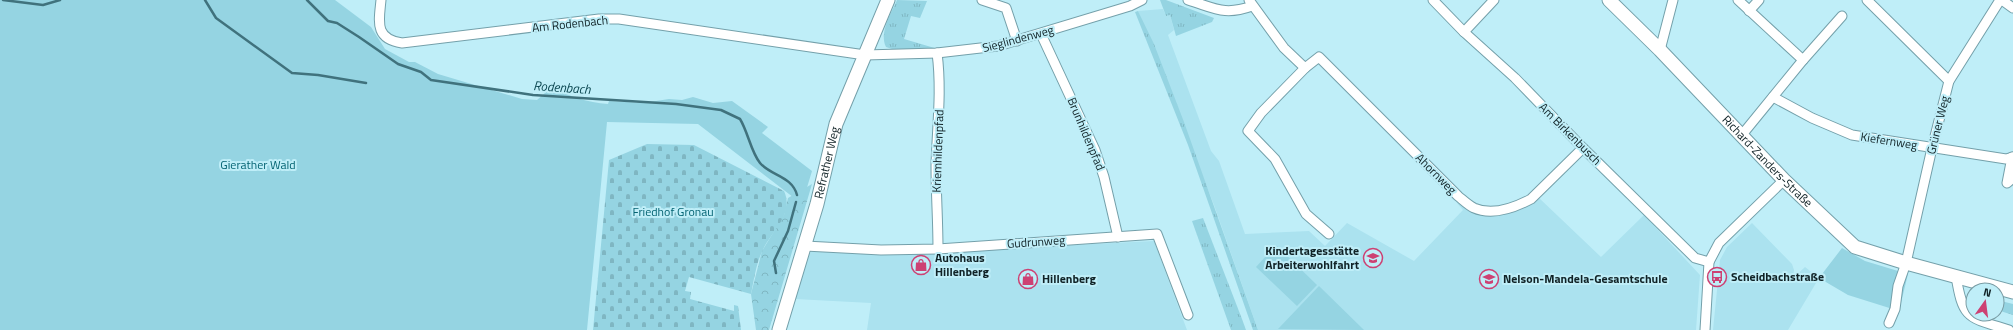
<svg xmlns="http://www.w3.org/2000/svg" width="2013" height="330" font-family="'Titillium Web',sans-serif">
	<defs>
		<pattern id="grass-tufts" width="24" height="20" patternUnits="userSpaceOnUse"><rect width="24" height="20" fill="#95d4e2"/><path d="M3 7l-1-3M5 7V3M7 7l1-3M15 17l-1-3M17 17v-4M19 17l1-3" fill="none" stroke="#7fb6c2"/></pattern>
		<pattern id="forest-crowns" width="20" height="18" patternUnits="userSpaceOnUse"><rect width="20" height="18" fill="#95d4e2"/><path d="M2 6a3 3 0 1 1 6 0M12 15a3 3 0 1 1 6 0" fill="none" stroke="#7fb6c2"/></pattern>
		<pattern id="cemetery-stones" width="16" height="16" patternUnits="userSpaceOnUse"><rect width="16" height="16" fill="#95d4e2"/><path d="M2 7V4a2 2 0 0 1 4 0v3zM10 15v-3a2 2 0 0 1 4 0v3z" fill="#7fb6c2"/></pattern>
	</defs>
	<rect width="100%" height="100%" fill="#bfeef8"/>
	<g fill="#abe2ef">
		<polygon points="1163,9 1166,16 1170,15 1174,30 1168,35 1211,151 1219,161 1245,234 1309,231 1325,246 1347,223 1414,261 1463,210 1456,202 1467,209 1494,215 1500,215 1521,209 1538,197 1601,257 1644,215 1700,275 1696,330 1258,330 1214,205 1138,11"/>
		<polygon points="1752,223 1792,264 1794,270 1793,278 1805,267 1819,278 1788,330 1713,330 1720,260 1727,247"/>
		<polygon points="1154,241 1187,330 867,330 871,303 795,299 809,254 812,251 907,253"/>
	</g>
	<g fill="url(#grass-tufts)">
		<path d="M897 0 927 1 920 18 911 16 904 39 938 49H892L886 47C879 32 891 14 897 0Z"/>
		<polygon points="1160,0 1166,0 1214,18 1212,22 1176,36 1170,15 1166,16"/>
		<polygon points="1138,11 1154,44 1184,122 1258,330 1253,330 1188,145 1135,12"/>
		<polygon points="1203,218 1242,319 1246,330 1231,330 1192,221"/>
		<polygon points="1997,300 2013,304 2013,315 1997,310"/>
	</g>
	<polygon fill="url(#forest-crowns)" points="812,184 769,330 756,330 751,294 762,251 784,215 788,198"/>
	<path fill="url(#cemetery-stones)" d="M647 144 694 145 784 191C795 215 770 232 762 252 756 264 754 280 751 294L689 277 685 291 691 292 690 299 734 311V305L738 306 741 330H593L609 160Z"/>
	<g fill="#95d4e2">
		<path d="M0 0H335L371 27 385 49 409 62H415L438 74 522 99 537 100 553 86C570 98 587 102 608 104L609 101 643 103 669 99 682 100 693 97 713 103 732 101 768 127 762 133 812 171 802 204 698 124 607 122 587 330H0Z"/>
		<polygon points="1276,245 1317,285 1297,306 1256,267"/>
		<polygon points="1842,248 1865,261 1908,274 1899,311 1848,295 1819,278"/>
		<polygon points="1319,286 1364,330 1278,329"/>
	</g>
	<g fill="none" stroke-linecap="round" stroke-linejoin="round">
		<g stroke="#40727d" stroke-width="2.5">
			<polyline points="3,0 43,5 60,0"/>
			<polyline points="205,0 216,18 292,73 318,75 366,83"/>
			<path d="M307 0 328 21 337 23 359 37 398 64 421 72 431 80 533 95 676 104 721 110 740 119C748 132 751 152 760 163 771 176 792 176 797 195"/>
			<polyline points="776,273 774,261 788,231 796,202"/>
		</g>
		<defs>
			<g id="street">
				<path d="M381 0C379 21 374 39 402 43L599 19H619L865 55 937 53 998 46 1130 6 1142 0"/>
				<polyline points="982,0 1006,8 1017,41"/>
				<path d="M1188 0C1215 8 1224 16 1252 6"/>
				<path d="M1249 0 1284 48 1305 68 1319 57 1458 196C1463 200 1468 205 1474 208 1492 216 1514 208 1531 199L1583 148"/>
				<polyline points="1433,0 1464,32 1515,78 1583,148 1695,258 1709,262"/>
				<polyline points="1738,0 1803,60 1842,16"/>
				<polyline points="1867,0 1949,81"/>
				<polyline points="2002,0 2013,8"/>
				<polyline points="1749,11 1759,0"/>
				<polyline points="1464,32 1494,0"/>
				<polyline points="1041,34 1095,150 1104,177 1118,237"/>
				<polyline points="1660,50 1673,0"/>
				<path d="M937 53C942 91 937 128 936 166 936 194 938 221 938 249"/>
				<polyline points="1305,68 1261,113 1248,131 1275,159 1306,214 1329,234"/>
				<polyline points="1773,97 1812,118 1852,135 2006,159 2013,157"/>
				<polyline points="1741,136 1803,60"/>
				<polyline points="2012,157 2007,183 2013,178"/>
				<polyline points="805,246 881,250 938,249 1157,234 1188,315"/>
				<path d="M1956 276C1963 320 1968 317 2009 330"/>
				<polyline points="1889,323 1895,309 1898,286 1906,263 1932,148 1949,81 2000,0"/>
				<polyline points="1705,330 1709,262 1719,243 1784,180"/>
			</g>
			<g id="secondary">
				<path id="s1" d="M1609 0 1660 50 1784 180 1855 247 1906 263 2013 292"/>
				<path id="s2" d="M779 330 817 204 836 124 888 0"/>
			</g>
		</defs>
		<use href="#street" stroke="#74a0aa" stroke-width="11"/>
		<use href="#secondary" stroke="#74a0aa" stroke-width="15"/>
		<use href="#street" stroke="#fff" stroke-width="9"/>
		<use href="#secondary" stroke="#fff" stroke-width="13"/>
	</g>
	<defs>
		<symbol id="school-ring" viewBox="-11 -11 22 22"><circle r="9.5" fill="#bfeef8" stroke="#cd4173" stroke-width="1.5"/><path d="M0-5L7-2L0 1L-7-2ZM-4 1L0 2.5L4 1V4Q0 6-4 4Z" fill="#cd4173"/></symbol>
		<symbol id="shop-ring" viewBox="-11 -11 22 22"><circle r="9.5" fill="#bfeef8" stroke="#cd4173" stroke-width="1.5"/><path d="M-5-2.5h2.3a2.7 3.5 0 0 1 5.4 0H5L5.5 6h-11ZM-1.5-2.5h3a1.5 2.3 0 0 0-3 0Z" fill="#cd4173"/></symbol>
		<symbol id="bus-ring" viewBox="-11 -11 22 22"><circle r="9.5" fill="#bfeef8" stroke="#cd4173" stroke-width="1.5"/><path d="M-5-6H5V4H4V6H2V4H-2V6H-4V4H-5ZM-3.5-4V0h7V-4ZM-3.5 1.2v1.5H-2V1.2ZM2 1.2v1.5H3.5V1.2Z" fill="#cd4173"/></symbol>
	</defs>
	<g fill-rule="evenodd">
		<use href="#school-ring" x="1362" y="247" width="22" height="22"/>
		<use href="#shop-ring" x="910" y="254" width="22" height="22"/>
		<use href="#bus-ring" x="1706" y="266" width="22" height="22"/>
		<use href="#shop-ring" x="1017" y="268" width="22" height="22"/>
		<use href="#school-ring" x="1478" y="268" width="22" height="22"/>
	</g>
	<g text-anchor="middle" stroke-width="4" stroke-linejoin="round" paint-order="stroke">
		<g font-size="12" fill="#102226" stroke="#bfeef8">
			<text transform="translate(570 24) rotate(-6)" y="4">Am Rodenbach</text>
			<text transform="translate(1018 39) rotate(-15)" y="4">Sieglindenweg</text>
			<text transform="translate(1938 125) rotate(-76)" y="4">Grüner Weg</text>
			<text transform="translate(1086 134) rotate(67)" y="4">Brunhildenpfad</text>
			<text transform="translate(1570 134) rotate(45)" y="4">Am Birkenbusch</text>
			<text transform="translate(1889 141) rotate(9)" y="4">Kiefernweg</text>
			<text transform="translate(938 151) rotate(-88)" y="4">Kriemhildenpfad</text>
			<text dy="4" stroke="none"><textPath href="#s1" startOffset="226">Richard-Zanders-Straße</textPath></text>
			<text dy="4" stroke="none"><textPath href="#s2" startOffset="174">Refrather Weg</textPath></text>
			<text transform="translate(1436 174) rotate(45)" y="4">Ahornweg</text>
			<text transform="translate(1036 242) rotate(-4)" y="4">Gudrunweg</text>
		</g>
		<g font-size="12" fill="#036372" stroke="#bfeef8">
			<text x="258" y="169">Gierather Wald</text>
			<text x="673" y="216">Friedhof Gronau</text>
		</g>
		<g font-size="12" font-weight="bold" fill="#102226" stroke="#bfeef8" text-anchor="start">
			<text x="1359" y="255" text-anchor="end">Kindertagesstätte<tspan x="1359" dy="14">Arbeiterwohlfahrt</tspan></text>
			<text x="935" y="262">Autohaus<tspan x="935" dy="14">Hillenberg</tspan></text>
			<text x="1731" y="281">Scheidbachstraße</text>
			<text x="1042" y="283">Hillenberg</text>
			<text x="1503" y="283">Nelson-Mandela-Gesamtschule</text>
		</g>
		<g font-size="13" font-style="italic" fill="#0b4751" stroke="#bfeef8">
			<text transform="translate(562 87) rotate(4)" y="5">Rodenbach</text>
		</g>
	</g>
	<g transform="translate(1985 302) rotate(14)"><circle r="19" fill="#bfeef8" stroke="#799ca4"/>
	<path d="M0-3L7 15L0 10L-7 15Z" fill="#cd4173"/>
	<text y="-6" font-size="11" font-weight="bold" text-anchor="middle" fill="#102226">N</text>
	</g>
</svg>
